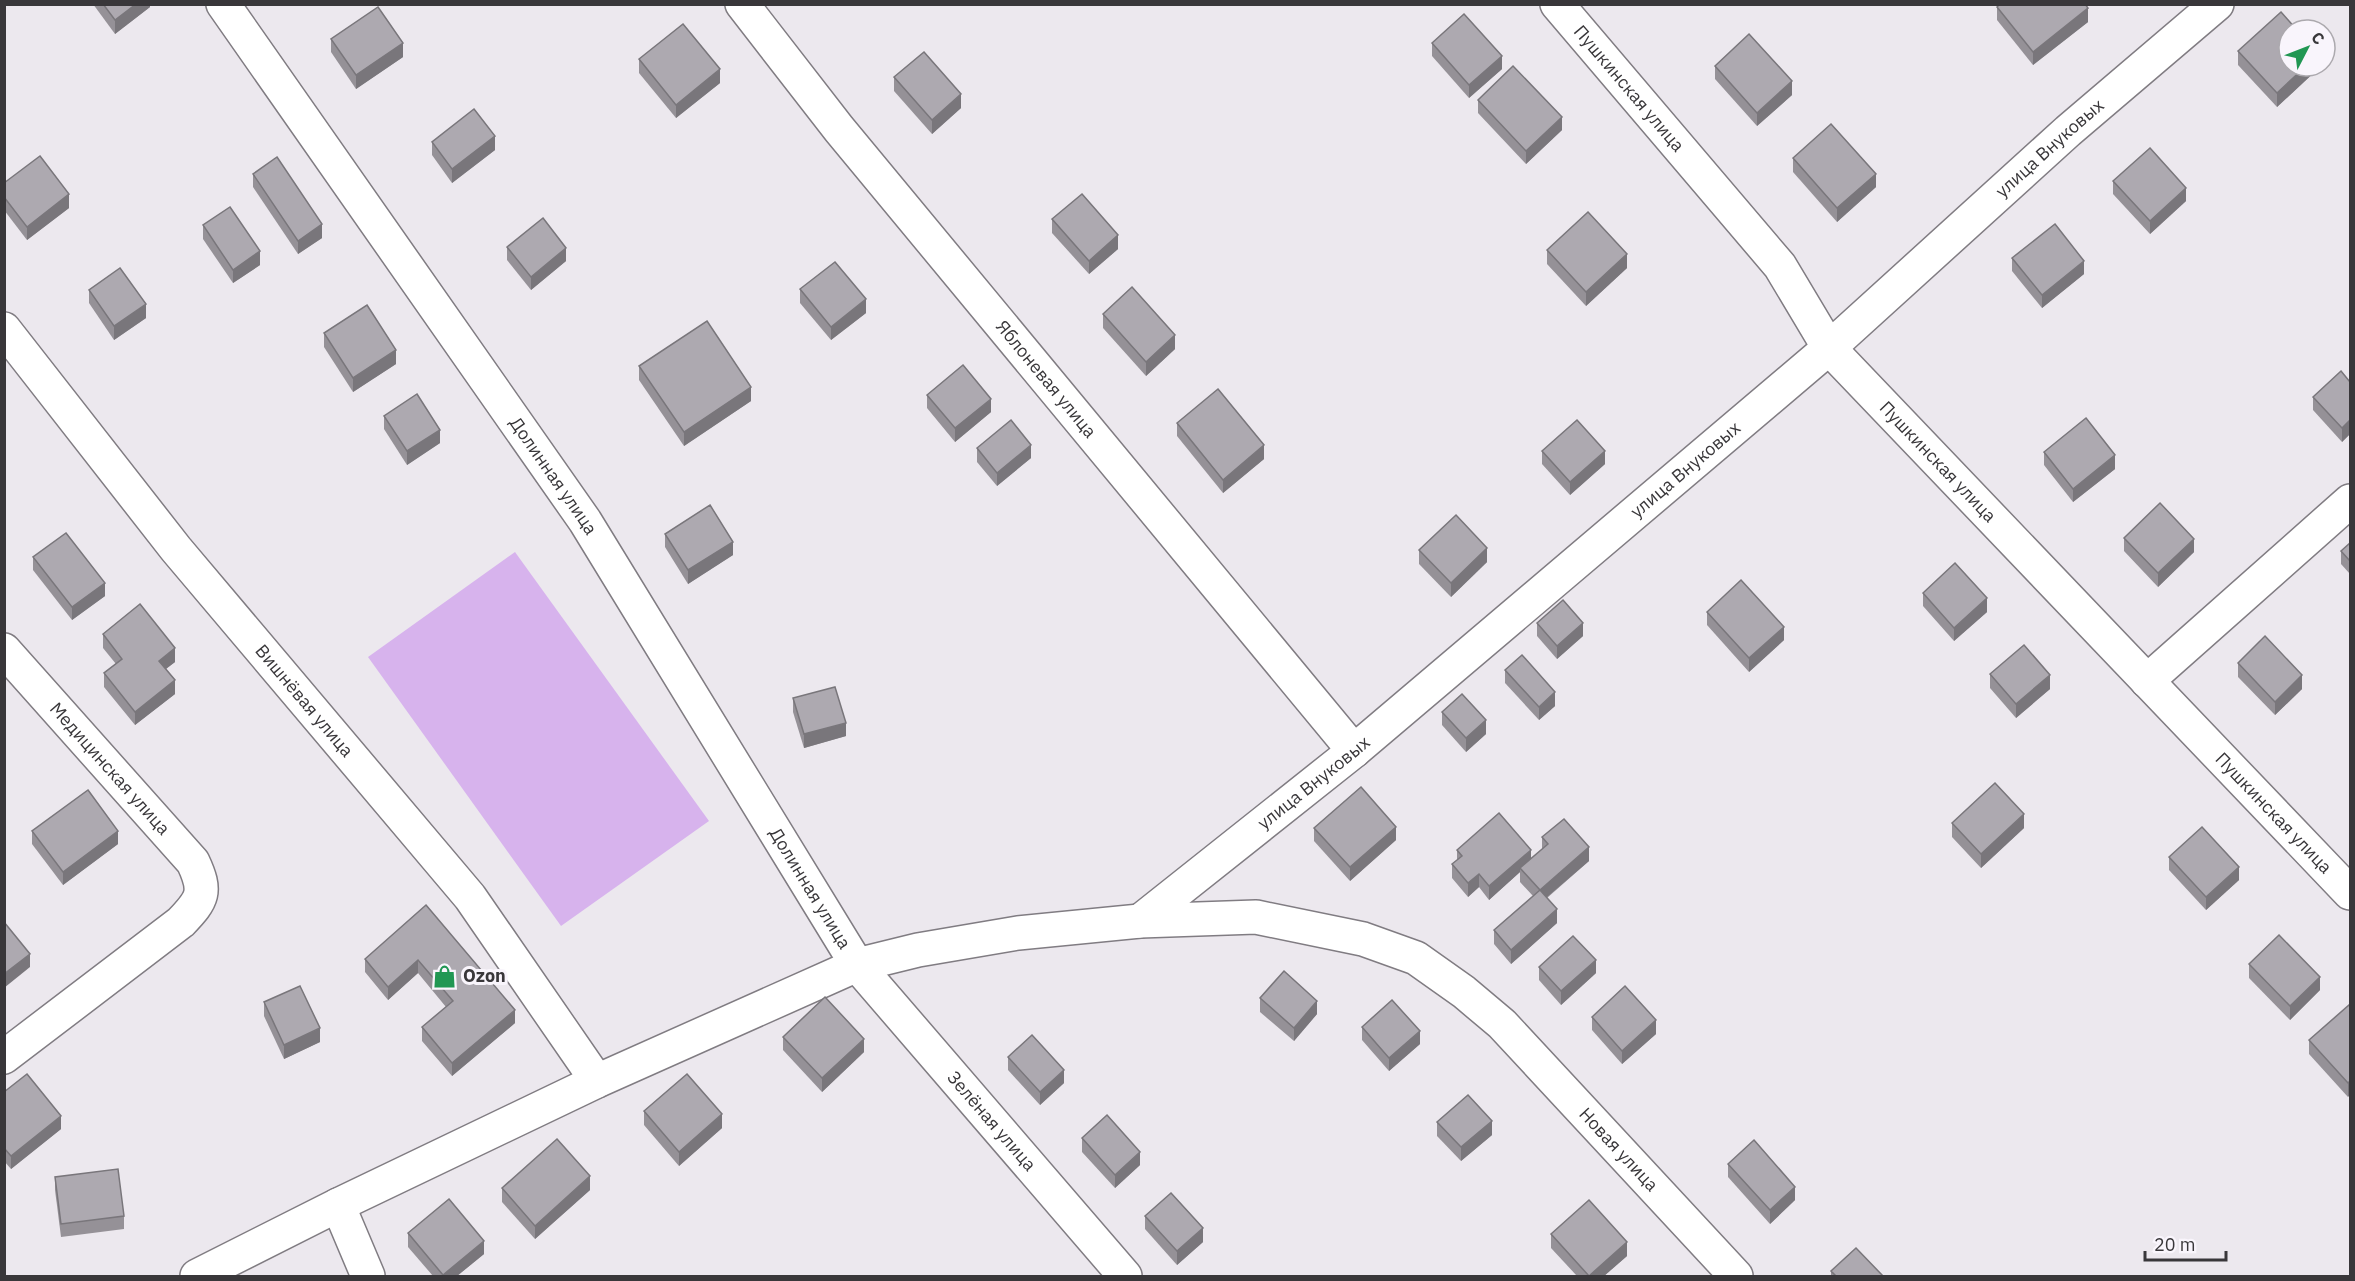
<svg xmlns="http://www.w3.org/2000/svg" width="2355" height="1281" font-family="'IBM Plex Sans',sans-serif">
	<rect width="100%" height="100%" fill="#ece8ee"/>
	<polygon fill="#d7b3ed" points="515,552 709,821 561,926 368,657"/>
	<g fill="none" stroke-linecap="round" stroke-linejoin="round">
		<defs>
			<g id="street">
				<path id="s1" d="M223 4 585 521 857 965 1125 1276"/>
				<path id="s2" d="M742 4 839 129 1354 751"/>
				<path id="s3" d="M1557 4 1780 266 1829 348 2350 893"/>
				<path id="s4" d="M4 329 176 549 470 897 597 1081"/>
				<path id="s5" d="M4 650 193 862C207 892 203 899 181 922L4 1057"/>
				<polyline points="2147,681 2350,501"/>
				<path id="s6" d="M1140 921 1354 751 1829 348 2068 131 2217 4"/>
				<polyline points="338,1205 368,1276"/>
			</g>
			<g id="secondary">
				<path id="s7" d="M197 1276 338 1205 597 1081 857 965 918 950 1018 933 1140 921 1256 917 1363 939 1416 958 1464 992 1502 1024 1736 1276"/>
			</g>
		</defs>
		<use href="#street" stroke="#807c82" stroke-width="36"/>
		<use href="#secondary" stroke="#807c82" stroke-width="36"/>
		<use href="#street" stroke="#fff" stroke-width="33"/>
		<use href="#secondary" stroke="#fff" stroke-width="33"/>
	</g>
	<g fill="#959197">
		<polygon points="93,4 150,4 150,7 115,34"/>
		<polygon points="1997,7 2088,22 2033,65 1997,20"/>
		<polygon points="331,39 403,57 356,89 331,52"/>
		<polygon points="1432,43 1502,69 1469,98 1432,56"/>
		<polygon points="2238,51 2320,66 2320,67 2277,107 2238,65"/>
		<polygon points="639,59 720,83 676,118 639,73"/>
		<polygon points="1715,66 1792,95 1757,126 1715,79"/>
		<polygon points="894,77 961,108 932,134 894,91"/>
		<polygon points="1478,100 1562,130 1526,164 1478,113"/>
		<polygon points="432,142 495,150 452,183 432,155"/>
		<polygon points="1793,158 1876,187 1837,222 1793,172"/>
		<polygon points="253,174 322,238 298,254 253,187"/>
		<polygon points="2113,181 2186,201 2150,234 2113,194"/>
		<polygon points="4,183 69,208 27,240 4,210"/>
		<polygon points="1052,219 1118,249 1089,274 1052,233"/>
		<polygon points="203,225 260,265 233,283 203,239"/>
		<polygon points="507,247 566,261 531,290 507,260"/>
		<polygon points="1547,250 1627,268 1586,306 1547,264"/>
		<polygon points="2012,258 2084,274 2042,308 2012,271"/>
		<polygon points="800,289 866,313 831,340 800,303"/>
		<polygon points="89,290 146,318 114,340 89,303"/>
		<polygon points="1103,314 1175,349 1146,376 1103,328"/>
		<polygon points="324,333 396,364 353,392 324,347"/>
		<polygon points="639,366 751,401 684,446 639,380"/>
		<polygon points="2350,382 2350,434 2342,442 2313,410 2313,397"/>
		<polygon points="927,395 991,412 955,442 927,408"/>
		<polygon points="384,416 440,443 407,465 384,429"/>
		<polygon points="1177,423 1264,459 1223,493 1177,436"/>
		<polygon points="977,448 1031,458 997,486 977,462"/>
		<polygon points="1542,451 1605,464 1570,495 1542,464"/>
		<polygon points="2044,452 2115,469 2073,502 2044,465"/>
		<polygon points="665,534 733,555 688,584 665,547"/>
		<polygon points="2124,538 2194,552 2158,587 2124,551"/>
		<polygon points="2350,543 2350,574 2341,564 2341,551"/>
		<polygon points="1419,550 1487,562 1451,597 1419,564"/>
		<polygon points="33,557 105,596 72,620 33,570"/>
		<polygon points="1923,593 1987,612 1954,641 1923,606"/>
		<polygon points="1707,612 1784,640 1749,672 1707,625"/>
		<polygon points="1537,623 1583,636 1557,659 1537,636"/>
		<polygon points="103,634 175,662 166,669 175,694 135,725 104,687 104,673 116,664 103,648"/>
		<polygon points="2238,663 2302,689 2275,715 2238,677"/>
		<polygon points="1505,670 1555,706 1539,720 1505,683"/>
		<polygon points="1990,674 2050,689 2016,718 1990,688"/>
		<polygon points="793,698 846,736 804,748 793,712"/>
		<polygon points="1442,712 1486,734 1466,752 1442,725"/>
		<polygon points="1952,823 2024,828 1981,868 1952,837"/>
		<polygon points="1314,828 1396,840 1350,881 1314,841"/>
		<polygon points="32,831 118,844 63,885 32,844"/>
		<polygon points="1542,837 1589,861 1547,898 1557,923 1511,964 1494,944 1494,930 1533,896 1520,882 1520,872 1489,900 1479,887 1468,897 1452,878 1452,864 1457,860 1457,850 1531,859 1542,849"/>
		<polygon points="2169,857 2239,880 2206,910 2169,870"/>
		<polygon points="426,905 515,1023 452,1076 422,1041 422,1027 446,1007 418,973 388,1000 365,972 365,959"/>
		<polygon points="2249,964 2320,990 2290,1020 2249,978"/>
		<polygon points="1539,967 1596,973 1561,1005 1539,980"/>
		<polygon points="1260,998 1317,1014 1294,1041 1260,1012"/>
		<polygon points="264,1002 320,1042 284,1059 264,1016"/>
		<polygon points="2350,1007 2350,1094 2348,1097 2309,1054 2309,1040"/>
		<polygon points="1592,1017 1656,1034 1622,1064 1592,1030"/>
		<polygon points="1362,1027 1420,1044 1389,1071 1362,1040"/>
		<polygon points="783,1037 864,1052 822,1092 783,1050"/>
		<polygon points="1008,1057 1064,1083 1040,1105 1008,1070"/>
		<polygon points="4,1092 61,1129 11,1169 4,1161"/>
		<polygon points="644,1111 722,1128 679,1166 644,1125"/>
		<polygon points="1437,1122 1492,1135 1461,1161 1437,1136"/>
		<polygon points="1082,1138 1140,1165 1115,1188 1082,1152"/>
		<polygon points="1728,1164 1795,1200 1770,1224 1728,1177"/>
		<polygon points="55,1177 124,1216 124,1229 61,1237 55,1190"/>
		<polygon points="502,1188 590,1190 535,1239 502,1202"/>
		<polygon points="1145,1216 1203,1242 1177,1265 1145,1229"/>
		<polygon points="408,1233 484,1254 457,1276 433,1276 408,1247"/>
		<polygon points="1551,1234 1627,1256 1604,1276 1577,1276 1551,1248"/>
		<polygon points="1831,1271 1883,1276 1831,1276"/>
	</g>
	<g fill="#79767b">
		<polygon points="136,4 150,4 150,7 115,34 115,20"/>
		<polygon points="2088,8 2088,22 2033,65 2033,52"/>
		<polygon points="403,43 403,57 356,89 356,75"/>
		<polygon points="1502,56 1502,69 1469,98 1469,85"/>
		<polygon points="2306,66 2320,66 2320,67 2277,107 2277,93"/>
		<polygon points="720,69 720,83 676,118 676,105"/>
		<polygon points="1792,81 1792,95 1757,126 1757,113"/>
		<polygon points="961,94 961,108 932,134 932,120"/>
		<polygon points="1562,117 1562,130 1526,164 1526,151"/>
		<polygon points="495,136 495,150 452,183 452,169"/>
		<polygon points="1876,174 1876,187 1837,222 1837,208"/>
		<polygon points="2186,188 2186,201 2150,234 2150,221"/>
		<polygon points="69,194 69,208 27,240 27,227"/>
		<polygon points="322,224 322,238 298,254 298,241"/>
		<polygon points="1118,235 1118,249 1089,274 1089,261"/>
		<polygon points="566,248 566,261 531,290 531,277"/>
		<polygon points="260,251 260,265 233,283 233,270"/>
		<polygon points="1627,254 1627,268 1586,306 1586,292"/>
		<polygon points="2084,261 2084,274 2042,308 2042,295"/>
		<polygon points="866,299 866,313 831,340 831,327"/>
		<polygon points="146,304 146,318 114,340 114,326"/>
		<polygon points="1175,335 1175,349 1146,376 1146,362"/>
		<polygon points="396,350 396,364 353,392 353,378"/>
		<polygon points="751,387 751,401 684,446 684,432"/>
		<polygon points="991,399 991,412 955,442 955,428"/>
		<polygon points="2350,420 2350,434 2342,442 2342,428"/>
		<polygon points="440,430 440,443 407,465 407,451"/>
		<polygon points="1031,445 1031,458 997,486 997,473"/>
		<polygon points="1264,445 1264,459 1223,493 1223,480"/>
		<polygon points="1605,451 1605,464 1570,495 1570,482"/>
		<polygon points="2115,455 2115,469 2073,502 2073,489"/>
		<polygon points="2194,539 2194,552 2158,587 2158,573"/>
		<polygon points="733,542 733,555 688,584 688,570"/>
		<polygon points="1487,548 1487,562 1451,597 1451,583"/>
		<polygon points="105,583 105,596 72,620 72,607"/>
		<polygon points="1987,598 1987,612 1954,641 1954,628"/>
		<polygon points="1583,623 1583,636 1557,659 1557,646"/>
		<polygon points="1784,627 1784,640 1749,672 1749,658"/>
		<polygon points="175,648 175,662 159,674 159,661"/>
		<polygon points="2050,675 2050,689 2016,718 2016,704"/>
		<polygon points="2302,675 2302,689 2275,715 2275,702"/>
		<polygon points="175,680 175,694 135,725 135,712"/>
		<polygon points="1555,692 1555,706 1539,720 1539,707"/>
		<polygon points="1486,720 1486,734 1466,752 1466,738"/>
		<polygon points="846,723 846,736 804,748 804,734"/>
		<polygon points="2024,814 2024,828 1981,868 1981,854"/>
		<polygon points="1396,827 1396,840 1350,881 1350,867"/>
		<polygon points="118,831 118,844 63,885 63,872"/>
		<polygon points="1589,847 1589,861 1540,903 1540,890"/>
		<polygon points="1531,850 1531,863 1520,868 1520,872 1489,900 1489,886"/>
		<polygon points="2239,867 2239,880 2206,910 2206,897"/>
		<polygon points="1479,874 1479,887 1468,897 1468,883"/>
		<polygon points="1557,909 1557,923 1511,964 1511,950"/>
		<polygon points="30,954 30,967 4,988 4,974"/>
		<polygon points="418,960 418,973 388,1000 388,987"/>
		<polygon points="1596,960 1596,973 1561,1005 1561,991"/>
		<polygon points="2320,977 2320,990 2290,1020 2290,1006"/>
		<polygon points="1317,1001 1317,1014 1294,1041 1294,1028"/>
		<polygon points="515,1010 515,1023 452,1076 452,1063"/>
		<polygon points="1656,1020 1656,1034 1622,1064 1622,1051"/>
		<polygon points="320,1028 320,1042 284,1059 284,1045"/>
		<polygon points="1420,1031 1420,1044 1389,1071 1389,1058"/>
		<polygon points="864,1039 864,1052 822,1092 822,1078"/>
		<polygon points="1064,1070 1064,1083 1040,1105 1040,1092"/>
		<polygon points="2350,1081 2350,1094 2348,1097 2348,1083"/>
		<polygon points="722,1114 722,1128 679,1166 679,1152"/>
		<polygon points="61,1116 61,1129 11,1169 11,1156"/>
		<polygon points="1492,1121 1492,1135 1461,1161 1461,1147"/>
		<polygon points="1140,1152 1140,1165 1115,1188 1115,1175"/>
		<polygon points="590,1176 590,1190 535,1239 535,1226"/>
		<polygon points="1795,1187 1795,1200 1770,1224 1770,1210"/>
		<polygon points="1203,1228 1203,1242 1177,1265 1177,1251"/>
		<polygon points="484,1241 484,1254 457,1276 443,1276 443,1275"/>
		<polygon points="1627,1242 1627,1256 1604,1276 1589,1276"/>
	</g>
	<g fill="#ada9b0" stroke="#79767b" stroke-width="1.5">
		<polygon points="103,4 136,4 115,20"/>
		<polygon points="2000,4 2085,4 2088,8 2033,52 1997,7"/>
		<polygon points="378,7 403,43 356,75 331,39"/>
		<polygon points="2281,12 2297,30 2289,30 2289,66 2306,66 2277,93 2238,51"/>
		<polygon points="1464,14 1502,56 1469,85 1432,43"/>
		<polygon points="683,24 720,69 676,105 639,59"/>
		<polygon points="1749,34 1792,81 1757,113 1715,66"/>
		<polygon points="924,52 961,94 932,120 894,77"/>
		<polygon points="1513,66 1562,117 1526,151 1478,100"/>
		<polygon points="474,109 495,136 452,169 432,142"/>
		<polygon points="1831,124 1876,174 1837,208 1793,158"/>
		<polygon points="2150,148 2186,188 2150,221 2113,181"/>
		<polygon points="40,156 69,194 27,227 4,197 4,183"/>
		<polygon points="277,157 322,224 298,241 253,174"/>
		<polygon points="1082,194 1118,235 1089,261 1052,219"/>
		<polygon points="230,207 260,251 233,270 203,225"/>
		<polygon points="1588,212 1627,254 1586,292 1547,250"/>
		<polygon points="543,218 566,248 531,277 507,247"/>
		<polygon points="2055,224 2084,261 2042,295 2012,258"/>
		<polygon points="835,262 866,299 831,327 800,289"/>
		<polygon points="120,268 146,304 114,326 89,290"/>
		<polygon points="1132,287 1175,335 1146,362 1103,314"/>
		<polygon points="367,305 396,350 353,378 324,333"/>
		<polygon points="707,321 751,387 684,432 639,366"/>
		<polygon points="963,365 991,399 955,428 927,395"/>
		<polygon points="2341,371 2350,382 2350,420 2342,428 2313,397"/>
		<polygon points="1218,389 1264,445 1223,480 1177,423"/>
		<polygon points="417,394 440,430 407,451 384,416"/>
		<polygon points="2086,418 2115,455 2073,489 2044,452"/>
		<polygon points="1011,420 1031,445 997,473 977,448"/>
		<polygon points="1577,420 1605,451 1570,482 1542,451"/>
		<polygon points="2160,503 2194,539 2158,573 2124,538"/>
		<polygon points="710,505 733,542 688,570 665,534"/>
		<polygon points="1456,515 1487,548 1451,583 1419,550"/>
		<polygon points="66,533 105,583 72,607 33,557"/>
		<polygon points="2350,543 2350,561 2341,551"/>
		<polygon points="1955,563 1987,598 1954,628 1923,593"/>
		<polygon points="1741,580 1784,627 1749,658 1707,612"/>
		<polygon points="1563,600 1583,623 1557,646 1537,623"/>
		<polygon points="140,604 175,648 159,661 175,680 135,712 104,673 122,659 103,634"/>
		<polygon points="2265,636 2302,675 2275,702 2238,663"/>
		<polygon points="2024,645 2050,675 2016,704 1990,674"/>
		<polygon points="1522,655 1555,692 1539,707 1505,670"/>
		<polygon points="835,687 846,723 804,734 793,698"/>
		<polygon points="1462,694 1486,720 1466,738 1442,712"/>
		<polygon points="1995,783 2024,814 1981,854 1952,823"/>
		<polygon points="1361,787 1396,827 1350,867 1314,828"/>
		<polygon points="88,790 118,831 63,872 32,831"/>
		<polygon points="1499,813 1531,850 1489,886 1479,874 1468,883 1452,864 1462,856 1457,850"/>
		<polygon points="1564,819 1589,847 1540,890 1557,909 1511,950 1494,930 1540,890 1520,868 1548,844 1542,837"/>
		<polygon points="2202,827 2239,867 2206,897 2169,857"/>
		<polygon points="426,905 515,1010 452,1063 422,1027 453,1001 418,960 388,987 365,959"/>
		<polygon points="4,922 30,954 4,974"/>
		<polygon points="2279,935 2320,977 2290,1006 2249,964"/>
		<polygon points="1573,936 1596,960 1561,991 1539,967"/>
		<polygon points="1284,971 1317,1001 1294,1028 1260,998"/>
		<polygon points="300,986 320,1028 284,1045 264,1002"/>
		<polygon points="1625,986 1656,1020 1622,1051 1592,1017"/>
		<polygon points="825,997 864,1039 822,1078 783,1037"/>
		<polygon points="1392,1000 1420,1031 1389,1058 1362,1027"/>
		<polygon points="2349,1005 2350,1007 2350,1081 2348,1083 2309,1040"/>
		<polygon points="1032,1035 1064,1070 1040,1092 1008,1057"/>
		<polygon points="27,1074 61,1116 11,1156 4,1148 4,1092"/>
		<polygon points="687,1074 722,1114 679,1152 644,1111"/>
		<polygon points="1468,1095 1492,1121 1461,1147 1437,1122"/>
		<polygon points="1107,1115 1140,1152 1115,1175 1082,1138"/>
		<polygon points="557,1139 590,1176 535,1226 502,1188"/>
		<polygon points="1754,1140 1795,1187 1770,1210 1728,1164"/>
		<polygon points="118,1169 124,1216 61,1224 55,1177"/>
		<polygon points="1171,1193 1203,1228 1177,1251 1145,1216"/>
		<polygon points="449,1199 484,1241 443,1275 408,1233"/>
		<polygon points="1589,1200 1627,1242 1589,1276 1551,1234"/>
		<polygon points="1856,1248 1883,1276 1836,1276 1831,1271"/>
	</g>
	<defs>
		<symbol id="shop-bare" viewBox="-9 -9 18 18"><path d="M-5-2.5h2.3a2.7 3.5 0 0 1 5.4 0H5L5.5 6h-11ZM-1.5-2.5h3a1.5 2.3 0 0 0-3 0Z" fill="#219753" stroke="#f9f5fc" stroke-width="2.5" paint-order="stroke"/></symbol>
	</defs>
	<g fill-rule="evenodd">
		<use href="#shop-bare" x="428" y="960" width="33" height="33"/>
	</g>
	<g text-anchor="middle" stroke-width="6" stroke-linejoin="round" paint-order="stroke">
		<g font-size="18" fill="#39373a" stroke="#f9f5fc">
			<text dy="6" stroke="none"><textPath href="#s3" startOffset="111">Пушкинская улица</textPath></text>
			<text dy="6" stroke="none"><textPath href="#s6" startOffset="1194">улица Внуковых</textPath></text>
			<text dy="6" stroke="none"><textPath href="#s2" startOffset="483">Яблоневая улица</textPath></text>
			<text dy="6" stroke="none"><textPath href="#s3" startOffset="597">Пушкинская улица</textPath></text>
			<text dy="6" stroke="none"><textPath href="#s6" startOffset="708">улица Внуковых</textPath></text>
			<text dy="6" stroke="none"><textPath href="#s1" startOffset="576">Долинная улица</textPath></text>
			<text dy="6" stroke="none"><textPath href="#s4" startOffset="478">Вишнёвая улица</textPath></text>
			<text dy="6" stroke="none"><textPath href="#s5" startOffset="159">Медицинская улица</textPath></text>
			<text dy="6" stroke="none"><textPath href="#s6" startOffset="222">улица Внуковых</textPath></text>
			<text dy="6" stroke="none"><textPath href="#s3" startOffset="1083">Пушкинская улица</textPath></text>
			<text dy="6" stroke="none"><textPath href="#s1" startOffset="1062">Долинная улица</textPath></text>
			<text dy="6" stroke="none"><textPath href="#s1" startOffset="1358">Зелёная улица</textPath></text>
			<text dy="6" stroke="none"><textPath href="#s7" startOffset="1578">Новая улица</textPath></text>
		</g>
		<g font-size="18" font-weight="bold" fill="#39373a" stroke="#f9f5fc" text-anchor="start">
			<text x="463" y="982">Ozon</text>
		</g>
	</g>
	<rect width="2355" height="1281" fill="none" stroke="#39373a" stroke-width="12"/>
	<g transform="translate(2307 48) rotate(48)"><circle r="28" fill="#f9f5fc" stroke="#aca9ae" stroke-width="1.5"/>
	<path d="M0-4.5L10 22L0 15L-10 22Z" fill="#219753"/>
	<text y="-9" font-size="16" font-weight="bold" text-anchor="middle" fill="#39373a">С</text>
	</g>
	<path d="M2145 1251v9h81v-9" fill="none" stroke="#39373a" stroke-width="3"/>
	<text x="2154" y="1251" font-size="18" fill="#39373a" stroke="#f9f5fc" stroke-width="4.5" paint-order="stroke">20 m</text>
</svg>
